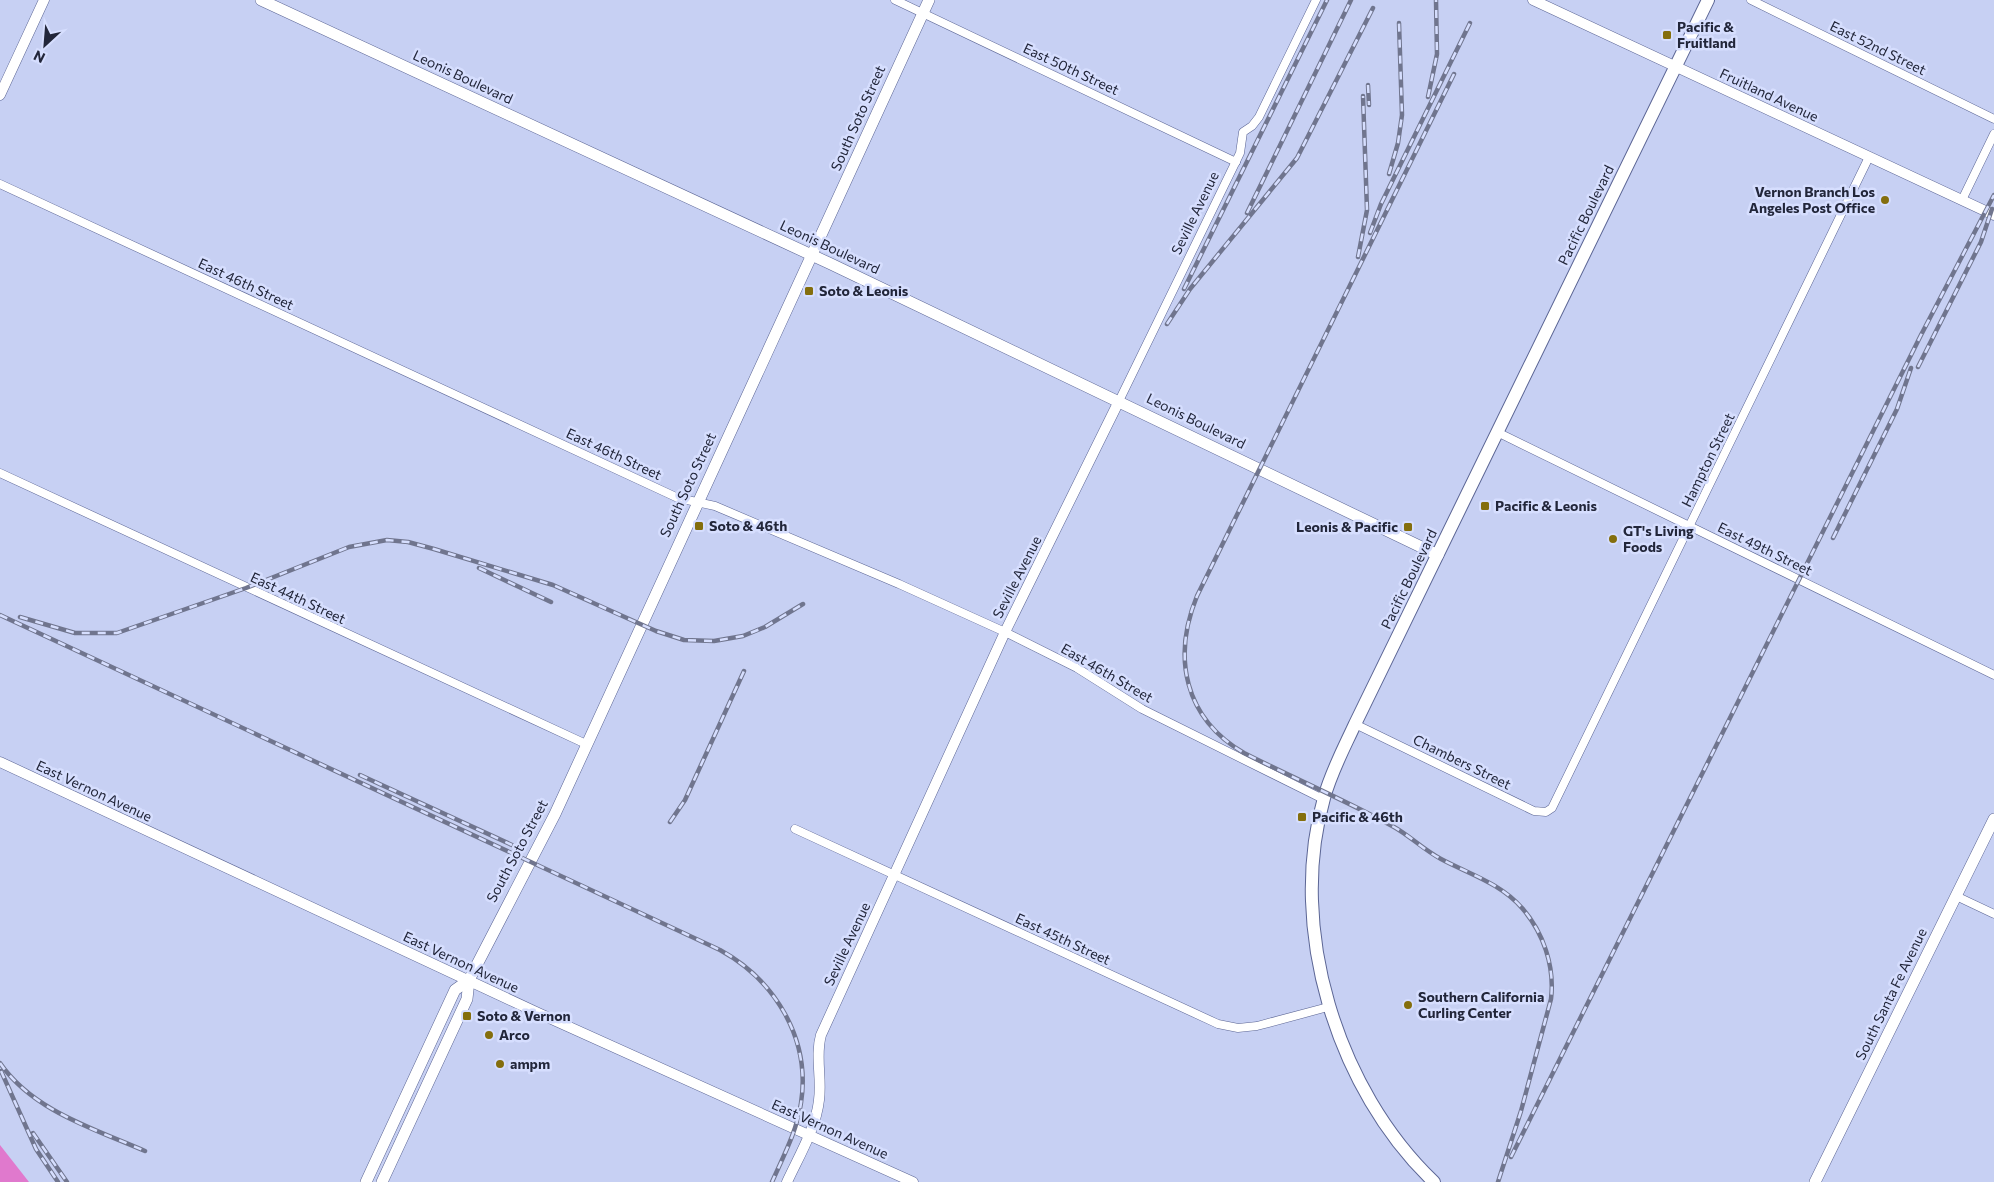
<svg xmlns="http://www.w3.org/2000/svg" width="1994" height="1182" font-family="Commissioner,sans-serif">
	<rect width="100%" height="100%" fill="#d6defe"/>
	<rect fill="#c7d0f3" x="0" y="0" width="1994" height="1182"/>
	<polygon fill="#e079cd" points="0,1145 29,1182 0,1182"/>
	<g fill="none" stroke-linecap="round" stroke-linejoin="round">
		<defs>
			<g id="minor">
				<polyline points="895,0 1236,162"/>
				<polyline points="1751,0 1994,119"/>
				<polyline points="0,184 678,498 715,506 899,584 1005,632 1077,668 1142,709 1323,799"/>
				<polyline points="1962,200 1994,134"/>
				<polyline points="1119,401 1240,153 1243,132 1252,126 1259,117 1316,0"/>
				<polyline points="1497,432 1994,675"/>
				<polyline points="0,473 586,744"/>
				<polyline points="1355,724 1534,811 1546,812 1552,808 1869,157"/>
				<polyline points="795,829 1218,1024 1238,1028 1257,1026 1328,1007"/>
				<polyline points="1956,896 1994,914"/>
			</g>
			<g id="tertiary">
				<polyline points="1533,0 1994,215"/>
				<polyline points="0,95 44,0"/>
				<polyline points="0,762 536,1012 913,1182"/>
				<path d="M787 1182C799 1156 816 1128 819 1100 822 1078 815 1055 821 1035L1005 632 1119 401"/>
			</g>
			<g id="secondary">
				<polyline points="261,0 831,264 1438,555"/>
				<polyline points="366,1182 455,990 469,980"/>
				<polyline points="382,1182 467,999 469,980 555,814 929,0"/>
				<polyline points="1815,1182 1994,819"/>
			</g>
			<path id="primary" d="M1434 1182C1337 1090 1287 928 1324 798 1331 772 1344 748 1355 724L1708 0"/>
		</defs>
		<use href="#minor" stroke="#5b6594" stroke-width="9"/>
		<use href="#tertiary" stroke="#5b6594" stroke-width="11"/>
		<use href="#secondary" stroke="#5b6594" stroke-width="12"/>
		<use href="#primary" stroke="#5b6594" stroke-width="14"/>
		<use href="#minor" stroke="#fff" stroke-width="8"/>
		<use href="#tertiary" stroke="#fff" stroke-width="10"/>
		<use href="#secondary" stroke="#fff" stroke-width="11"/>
		<use href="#primary" stroke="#fff" stroke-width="12"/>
		<defs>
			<g id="rail">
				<path d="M1454 74 1197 596C1172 657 1184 718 1244 753 1293 778 1345 800 1394 827 1410 836 1424 850 1441 859 1469 874 1500 883 1522 908 1543 932 1555 966 1551 999L1521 1111 1498 1182"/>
				<polyline points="1368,85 1369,105"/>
				<polyline points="1428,97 1437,54 1436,0"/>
				<polyline points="1389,174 1398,143 1402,115 1399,23"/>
				<polyline points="1247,213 1351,0"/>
				<polyline points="1370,233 1381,204 1470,23"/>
				<polyline points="1358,257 1367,210 1363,96"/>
				<polyline points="1184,289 1327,0"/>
				<polyline points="1167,324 1190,289 1297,158 1373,8"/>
				<polyline points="1918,367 1981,242 1992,209"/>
				<polyline points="1833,538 1897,409 1911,368"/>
				<polyline points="479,568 551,602"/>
				<path d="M0 615 720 950C775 980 811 1039 801 1103 797 1131 783 1157 772 1182"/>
				<polyline points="20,617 75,633 117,633 246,588 349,547 387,540 408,542 434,549 553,585 656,631 684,640 714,641 743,636 765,627 803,604"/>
				<polyline points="360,775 512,845"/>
				<polyline points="670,822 685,800 744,671"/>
				<path d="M0 1063C33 1111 95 1129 145 1151"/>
				<polyline points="1,1071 36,1149 58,1182"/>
				<polyline points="33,1133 67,1182"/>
				<polyline points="1511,1157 1921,335 1994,195"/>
			</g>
		</defs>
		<use href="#rail" stroke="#70758e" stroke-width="4.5"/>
		<use href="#rail" stroke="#d6defe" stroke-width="2.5" stroke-dasharray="8" stroke-linecap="butt"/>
	</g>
	<g fill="#846e0d" stroke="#d6defe" stroke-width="2">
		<rect x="1662" y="30" width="10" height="10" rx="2.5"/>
		<circle cx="1885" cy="200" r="5"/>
		<rect x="804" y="286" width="10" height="10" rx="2.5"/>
		<rect x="1480" y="501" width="10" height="10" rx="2.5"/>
		<rect x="694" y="521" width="10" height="10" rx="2.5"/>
		<rect x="1403" y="522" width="10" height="10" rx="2.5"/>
		<circle cx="1613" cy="539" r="5"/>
		<rect x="1297" y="812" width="10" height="10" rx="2.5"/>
		<circle cx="1408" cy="1005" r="5"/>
		<rect x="462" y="1011" width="10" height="10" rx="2.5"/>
		<circle cx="489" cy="1035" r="5"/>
		<circle cx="500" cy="1064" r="5"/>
	</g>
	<g text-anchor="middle" stroke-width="5" stroke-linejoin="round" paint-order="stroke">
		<g font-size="14" font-weight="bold" fill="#22263a" stroke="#d6defe" text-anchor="start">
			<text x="1677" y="32">Pacific &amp;<tspan x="1677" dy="16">Fruitland</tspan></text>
			<text x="1875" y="197" text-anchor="end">Vernon Branch Los<tspan x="1875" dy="16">Angeles Post Office</tspan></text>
			<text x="819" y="296">Soto &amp; Leonis</text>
			<text x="1495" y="511">Pacific &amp; Leonis</text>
			<text x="709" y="531">Soto &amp; 46th</text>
			<text x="1398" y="532" text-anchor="end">Leonis &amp; Pacific</text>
			<text x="1623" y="536">GT's Living<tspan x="1623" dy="16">Foods</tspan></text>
			<text x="1312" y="822">Pacific &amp; 46th</text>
			<text x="1418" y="1002">Southern California<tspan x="1418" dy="16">Curling Center</tspan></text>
			<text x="477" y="1021">Soto &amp; Vernon</text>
			<text x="499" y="1040">Arco</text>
			<text x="510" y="1069">ampm</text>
		</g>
		<g font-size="14" fill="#22263a" stroke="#d6defe">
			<text transform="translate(1878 48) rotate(26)" y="5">East 52nd Street</text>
			<text transform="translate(1071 69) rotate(25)" y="5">East 50th Street</text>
			<text transform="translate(463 77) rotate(25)" y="5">Leonis Boulevard</text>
			<text transform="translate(1769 95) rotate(25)" y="5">Fruitland Avenue</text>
			<text transform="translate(858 118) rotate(-66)" y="5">South Soto Street</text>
			<text transform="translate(1195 213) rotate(-64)" y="5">Seville Avenue</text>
			<text transform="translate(1586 215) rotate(-64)" y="5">Pacific Boulevard</text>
			<text transform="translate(830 247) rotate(25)" y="5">Leonis Boulevard</text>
			<text transform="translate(246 284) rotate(25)" y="5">East 46th Street</text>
			<text transform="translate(1196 421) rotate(26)" y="5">Leonis Boulevard</text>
			<text transform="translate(614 454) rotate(25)" y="5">East 46th Street</text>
			<text transform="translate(1708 460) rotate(-64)" y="5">Hampton Street</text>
			<text transform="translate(688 485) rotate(-65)" y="5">South Soto Street</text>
			<text transform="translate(1765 549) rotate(26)" y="5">East 49th Street</text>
			<text transform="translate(1017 577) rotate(-63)" y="5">Seville Avenue</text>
			<text transform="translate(1409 579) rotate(-64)" y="5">Pacific Boulevard</text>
			<text transform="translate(298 598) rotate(25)" y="5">East 44th Street</text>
			<text transform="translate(1107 673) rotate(30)" y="5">East 46th Street</text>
			<text transform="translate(1462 762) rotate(26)" y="5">Chambers Street</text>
			<text transform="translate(94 791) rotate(25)" y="5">East Vernon Avenue</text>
			<text transform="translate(517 851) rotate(-62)" y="5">South Soto Street</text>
			<text transform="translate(1063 939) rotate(25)" y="5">East 45th Street</text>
			<text transform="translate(847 944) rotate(-65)" y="5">Seville Avenue</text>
			<text transform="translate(461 962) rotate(25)" y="5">East Vernon Avenue</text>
			<text transform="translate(1891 994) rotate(-64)" y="5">South Santa Fe Avenue</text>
			<text transform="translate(830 1129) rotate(24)" y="5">East Vernon Avenue</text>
		</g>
	</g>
	<g transform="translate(45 45) rotate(206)" stroke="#d6defe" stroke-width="4" paint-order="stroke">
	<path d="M0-4L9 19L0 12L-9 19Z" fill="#22263a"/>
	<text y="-8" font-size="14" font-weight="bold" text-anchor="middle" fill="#22263a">N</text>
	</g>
</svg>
